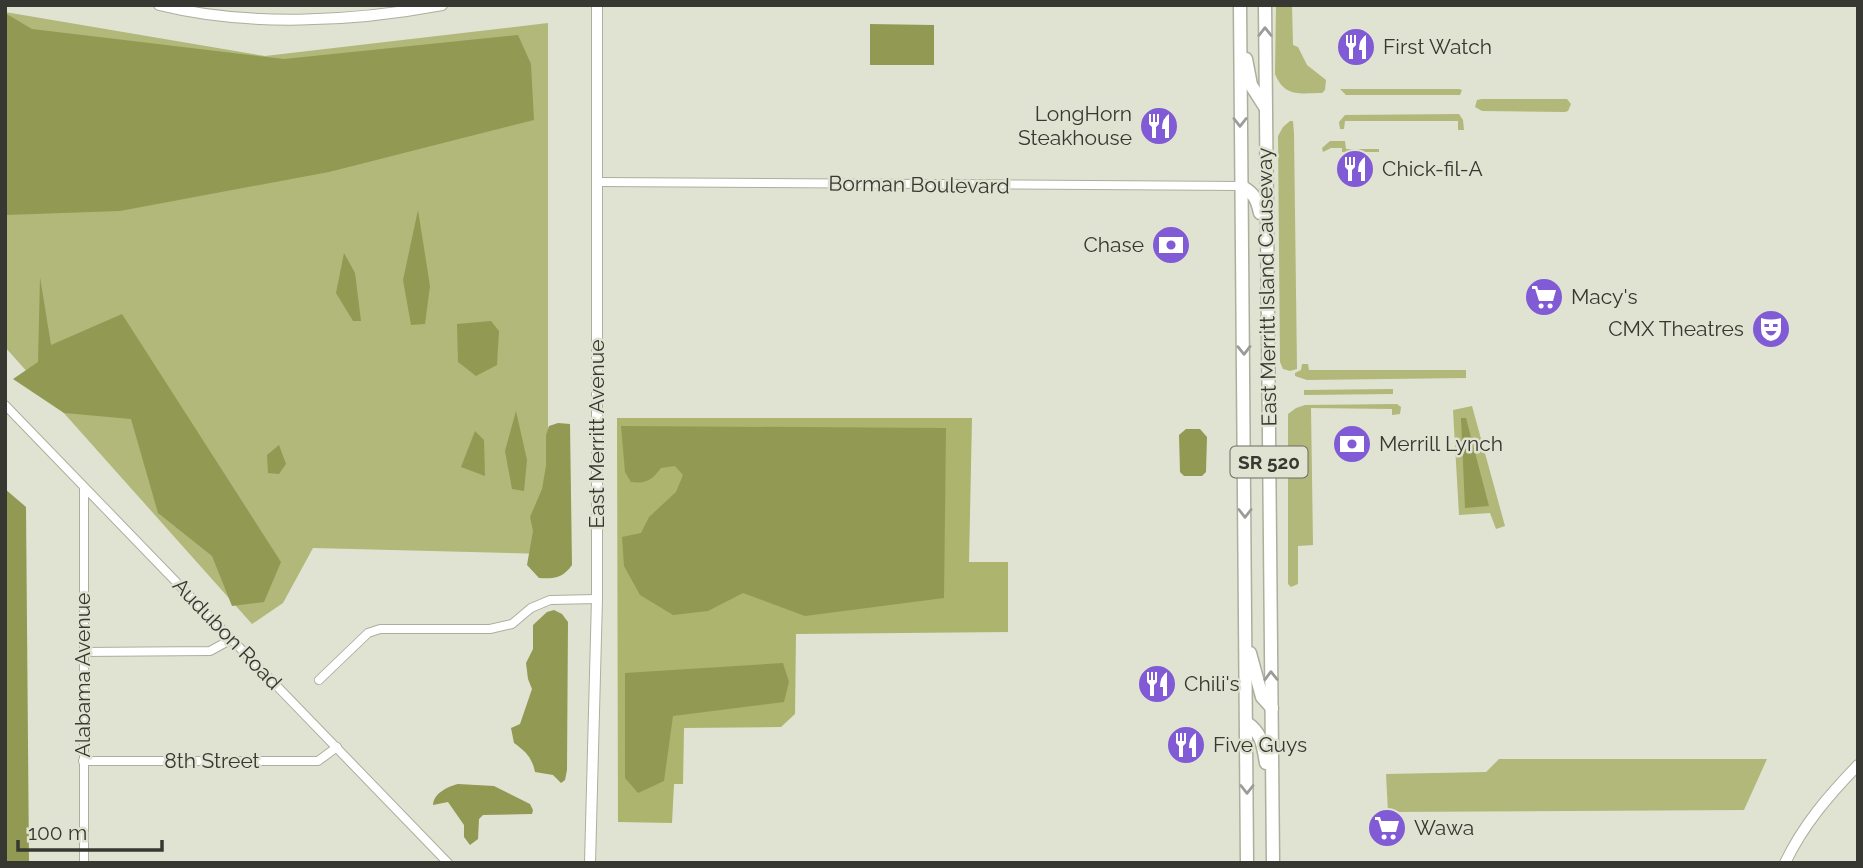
<svg xmlns="http://www.w3.org/2000/svg" width="1863" height="868" font-family="Raleway,sans-serif">
	<rect width="100%" height="100%" fill="#e0e3d1"/>
	<g fill="#b1b87a">
		<path d="M1276 5H1292L1293 45 1298 47 1307 65 1326 80 1325 90 1322 93C1300 93 1285 98 1275 74Z"/>
		<polygon points="5,12 265,56 548,23 548,554 313,548 283,603 252,624 5,347"/>
		<polygon points="1340,89 1459,89 1462,90 1460,95 1346,95"/>
		<polygon points="1482,99 1567,99 1571,104 1568,111 1565,112 1482,111 1475,107 1477,100"/>
		<polygon points="1459,114 1463,120 1464,130 1458,130 1458,121 1345,121 1344,129 1340,129 1339,122 1345,115"/>
		<polygon points="1290,121 1293,121 1294,134 1297,369 1290,371 1283,369 1280,362 1278,136 1283,127"/>
		<polygon points="1330,141 1345,141 1346,149 1379,149 1379,152 1342,152 1342,148 1331,148 1323,152 1322,148"/>
		<polygon points="1302,364 1308,364 1309,370 1466,370 1466,378 1307,380 1295,376 1295,373 1301,370"/>
		<polygon points="1393,389 1393,394 1304,395 1304,390"/>
		<polygon points="1397,404 1401,407 1400,414 1392,415 1392,409 1311,408 1313,545 1298,546 1298,584 1291,587 1288,584 1288,414 1296,408 1305,405"/>
		<polygon points="1472,406 1505,526 1496,529 1490,513 1459,515 1453,410"/>
		<polygon points="1499,759 1767,759 1744,810 1388,812 1386,774 1486,772"/>
	</g>
	<polygon fill="#acb46d" points="617,418 972,418 969,562 1008,562 1008,632 796,634 795,714 781,727 684,728 683,784 674,784 672,823 618,822"/>
	<g fill="#929953">
		<polygon points="5,13 32,29 284,59 518,35 531,64 534,120 329,172 120,211 5,215"/>
		<polygon points="870,24 934,25 934,65 870,65"/>
		<polygon points="418,210 430,286 425,324 411,325 403,280"/>
		<polygon points="344,253 355,273 361,321 353,321 336,293"/>
		<polygon points="40,277 51,345 122,314 281,562 264,602 232,606 212,556 158,513 131,419 64,413 13,379 38,362"/>
		<polygon points="491,321 499,331 497,365 476,376 458,362 457,324"/>
		<polygon points="516,411 527,460 524,491 512,489 505,451"/>
		<polygon points="1461,418 1466,418 1489,506 1465,508"/>
		<path d="M558 423 570 424 572 565C563 578 554 579 539 578L527 565 533 531 530 517 542 489 546 466V435L549 426Z"/>
		<path d="M621 426 946 428 944 598 805 616 743 593 708 611 673 615 640 595 624 566 622 537 641 533 649 517 676 492 683 475 675 466 661 468C652 480 646 484 631 482L625 472Z"/>
		<polygon points="1186,429 1200,429 1207,437 1206,472 1202,476 1184,476 1180,472 1179,435"/>
		<polygon points="475,431 484,440 485,476 461,467"/>
		<polygon points="279,445 286,464 279,474 268,473 267,455"/>
		<polygon points="5,489 26,507 29,863 5,863"/>
		<path d="M554 610 562 614 568 622 567 770 565 780 561 783 553 775 535 772C532 757 525 751 514 743L511 728 520 724 532 689 528 679 526 663 533 649V625L547 612Z"/>
		<polygon points="783,663 789,682 784,702 673,716 664,781 638,793 625,778 625,673"/>
		<path d="M458 784 494 786 530 804 533 810 532 814 483 815 479 819 478 839 470 845 464 837V825L448 802 433 805C434 793 447 787 458 784Z"/>
	</g>
	<g fill="none" stroke-linecap="round" stroke-linejoin="round">
		<defs>
			<g id="minor">
				<polyline points="597,182 1241,186"/>
				<polyline points="5,405 448,863"/>
				<polyline points="84,488 84,863"/>
				<polyline points="83,652 210,651 232,639"/>
				<polyline points="319,680 368,633 380,629 490,629 512,624 531,608 550,600 597,599"/>
				<polyline points="83,761 318,761 337,747"/>
			</g>
			<g id="tertiary">
				<path d="M159 5C248 27 352 22 442 5"/>
				<polyline points="590,863 597,599 597,5"/>
				<path d="M1785 863C1803 825 1829 795 1858 765"/>
			</g>
			<g id="primary">
				<polyline points="1240,5 1247,863"/>
				<polyline points="1265,5 1273,863"/>
				<polyline points="1246,59 1251,85 1265,107"/>
				<path d="M1241 186C1254 193 1257 199 1260 213"/>
				<polyline points="1250,653 1262,697 1272,708"/>
				<path d="M1247 723C1262 733 1263 746 1266 763"/>
			</g>
		</defs>
		<use href="#minor" stroke="#acaf9d" stroke-width="10"/>
		<use href="#tertiary" stroke="#acaf9d" stroke-width="12"/>
		<use href="#primary" stroke="#acaf9d" stroke-width="15"/>
		<use href="#minor" stroke="#fff" stroke-width="8"/>
		<use href="#tertiary" stroke="#fff" stroke-width="10"/>
		<use href="#primary" stroke="#fff" stroke-width="12"/>
	</g>
	<defs><path id="oneway-chevron" d="M-2-3.5L2.5 0L-2 3.5" fill="none" stroke-width="1.6" stroke-linecap="round" stroke-linejoin="round" transform="scale(1.75)"/></defs>
	<g stroke="#9b9c98">
		<use href="#oneway-chevron" transform="translate(1265 32) rotate(-90)"/>
		<use href="#oneway-chevron" transform="translate(1240 122) rotate(90)"/>
		<use href="#oneway-chevron" transform="translate(1244 350) rotate(89)"/>
		<use href="#oneway-chevron" transform="translate(1245 513) rotate(90)"/>
		<use href="#oneway-chevron" transform="translate(1271 676) rotate(-91)"/>
		<use href="#oneway-chevron" transform="translate(1247 789) rotate(90)"/>
	</g>
	<defs>
		<symbol id="restaurant-disc" viewBox="-11 -11 22 22"><circle r="9.5" fill="#805bd5" stroke="#e0e3d1"/><path d="M-5-6h1v4h1v-4h1v4h1v-4h1v5L-1.5 .5V6h-2V.5L-5-1ZM5-6V6H3V1.5H1.5Q1.5-4 5-6Z" fill="#fff"/></symbol>
		<symbol id="bank-disc" viewBox="-11 -11 22 22"><circle r="9.5" fill="#805bd5" stroke="#e0e3d1"/><path d="M-6-4H6V4H-6ZM0-2.3a2.3 2.3 0 1 0 0 4.6a2.3 2.3 0 1 0 0-4.6Z" fill="#fff"/></symbol>
		<symbol id="supermarket-disc" viewBox="-11 -11 22 22"><circle r="9.5" fill="#805bd5" stroke="#e0e3d1"/><path d="M-6-5.5h2.5l.6 2H6L4.5 2H-2.5L-4.4-4H-6ZM-1.5 3.2a1.3 1.3 0 1 0 .1 0ZM3 3.2a1.3 1.3 0 1 0 .1 0Z" fill="#fff"/></symbol>
		<symbol id="theatre-disc" viewBox="-11 -11 22 22"><circle r="9.5" fill="#805bd5" stroke="#e0e3d1"/><path d="M-5-5.5Q0-4 5-5.5V0Q5 5 0 6Q-5 5-5 0ZM-3.3-2.5H-1v1.5H-3.3ZM1-2.5H3.3v1.5H1ZM-2.8 1Q0 5.5 2.8 1Z" fill="#fff"/></symbol>
	</defs>
	<g fill-rule="evenodd">
		<use href="#restaurant-disc" x="1334" y="25" width="44" height="44"/>
		<use href="#restaurant-disc" x="1137" y="104" width="44" height="44"/>
		<use href="#restaurant-disc" x="1333" y="147" width="44" height="44"/>
		<use href="#bank-disc" x="1149" y="223" width="44" height="44"/>
		<use href="#supermarket-disc" x="1522" y="275" width="44" height="44"/>
		<use href="#theatre-disc" x="1749" y="307" width="44" height="44"/>
		<use href="#bank-disc" x="1330" y="422" width="44" height="44"/>
		<use href="#restaurant-disc" x="1135" y="662" width="44" height="44"/>
		<use href="#restaurant-disc" x="1164" y="723" width="44" height="44"/>
		<use href="#supermarket-disc" x="1365" y="806" width="44" height="44"/>
	</g>
	<g text-anchor="middle" stroke-width="5" stroke-linejoin="round" paint-order="stroke">
		<rect fill="#e0e3d1" stroke="#6a6b61" stroke-width="2" x="1230.5" y="446.5" width="77" height="31" rx="5"/>
		<g font-size="19" font-weight="bold" fill="#373831">
			<text x="1269" y="469">SR 520</text>
		</g>
		<g font-size="21" fill="#373831" stroke="#e0e3d1" text-anchor="start">
			<text x="1383" y="54">First Watch</text>
			<text x="1132" y="121" text-anchor="end">LongHorn<tspan x="1132" dy="24">Steakhouse</tspan></text>
			<text x="1382" y="176">Chick-fil-A</text>
			<text x="1144" y="252" text-anchor="end">Chase</text>
			<text x="1571" y="304">Macy's</text>
			<text x="1744" y="336" text-anchor="end">CMX Theatres</text>
			<text x="1379" y="451">Merrill Lynch</text>
			<text x="1184" y="691">Chili's</text>
			<text x="1213" y="752">Five Guys</text>
			<text x="1414" y="835">Wawa</text>
		</g>
		<g font-size="21" fill="#373831" stroke="#e0e3d1">
			<text transform="translate(919 185) rotate(1)" y="7">Borman Boulevard</text>
			<text transform="translate(1267 287) rotate(-91)" y="7">East Merritt Island Causeway</text>
			<text transform="translate(597 434) rotate(-90)" y="7">East Merritt Avenue</text>
			<text transform="translate(227 634) rotate(46)" y="7">Audubon Road</text>
			<text transform="translate(83 675) rotate(-90)" y="7">Alabama Avenue</text>
			<text x="212" y="768">8th Street</text>
		</g>
	</g>
	<rect width="1863" height="868" fill="none" stroke="#373831" stroke-width="14"/>
	<path d="M18 840v10h144v-10" fill="none" stroke="#373831" stroke-width="3.5"/>
	<text x="28" y="840" font-size="21" fill="#373831" stroke="#e0e3d1" stroke-width="5" paint-order="stroke">100 m</text>
</svg>
